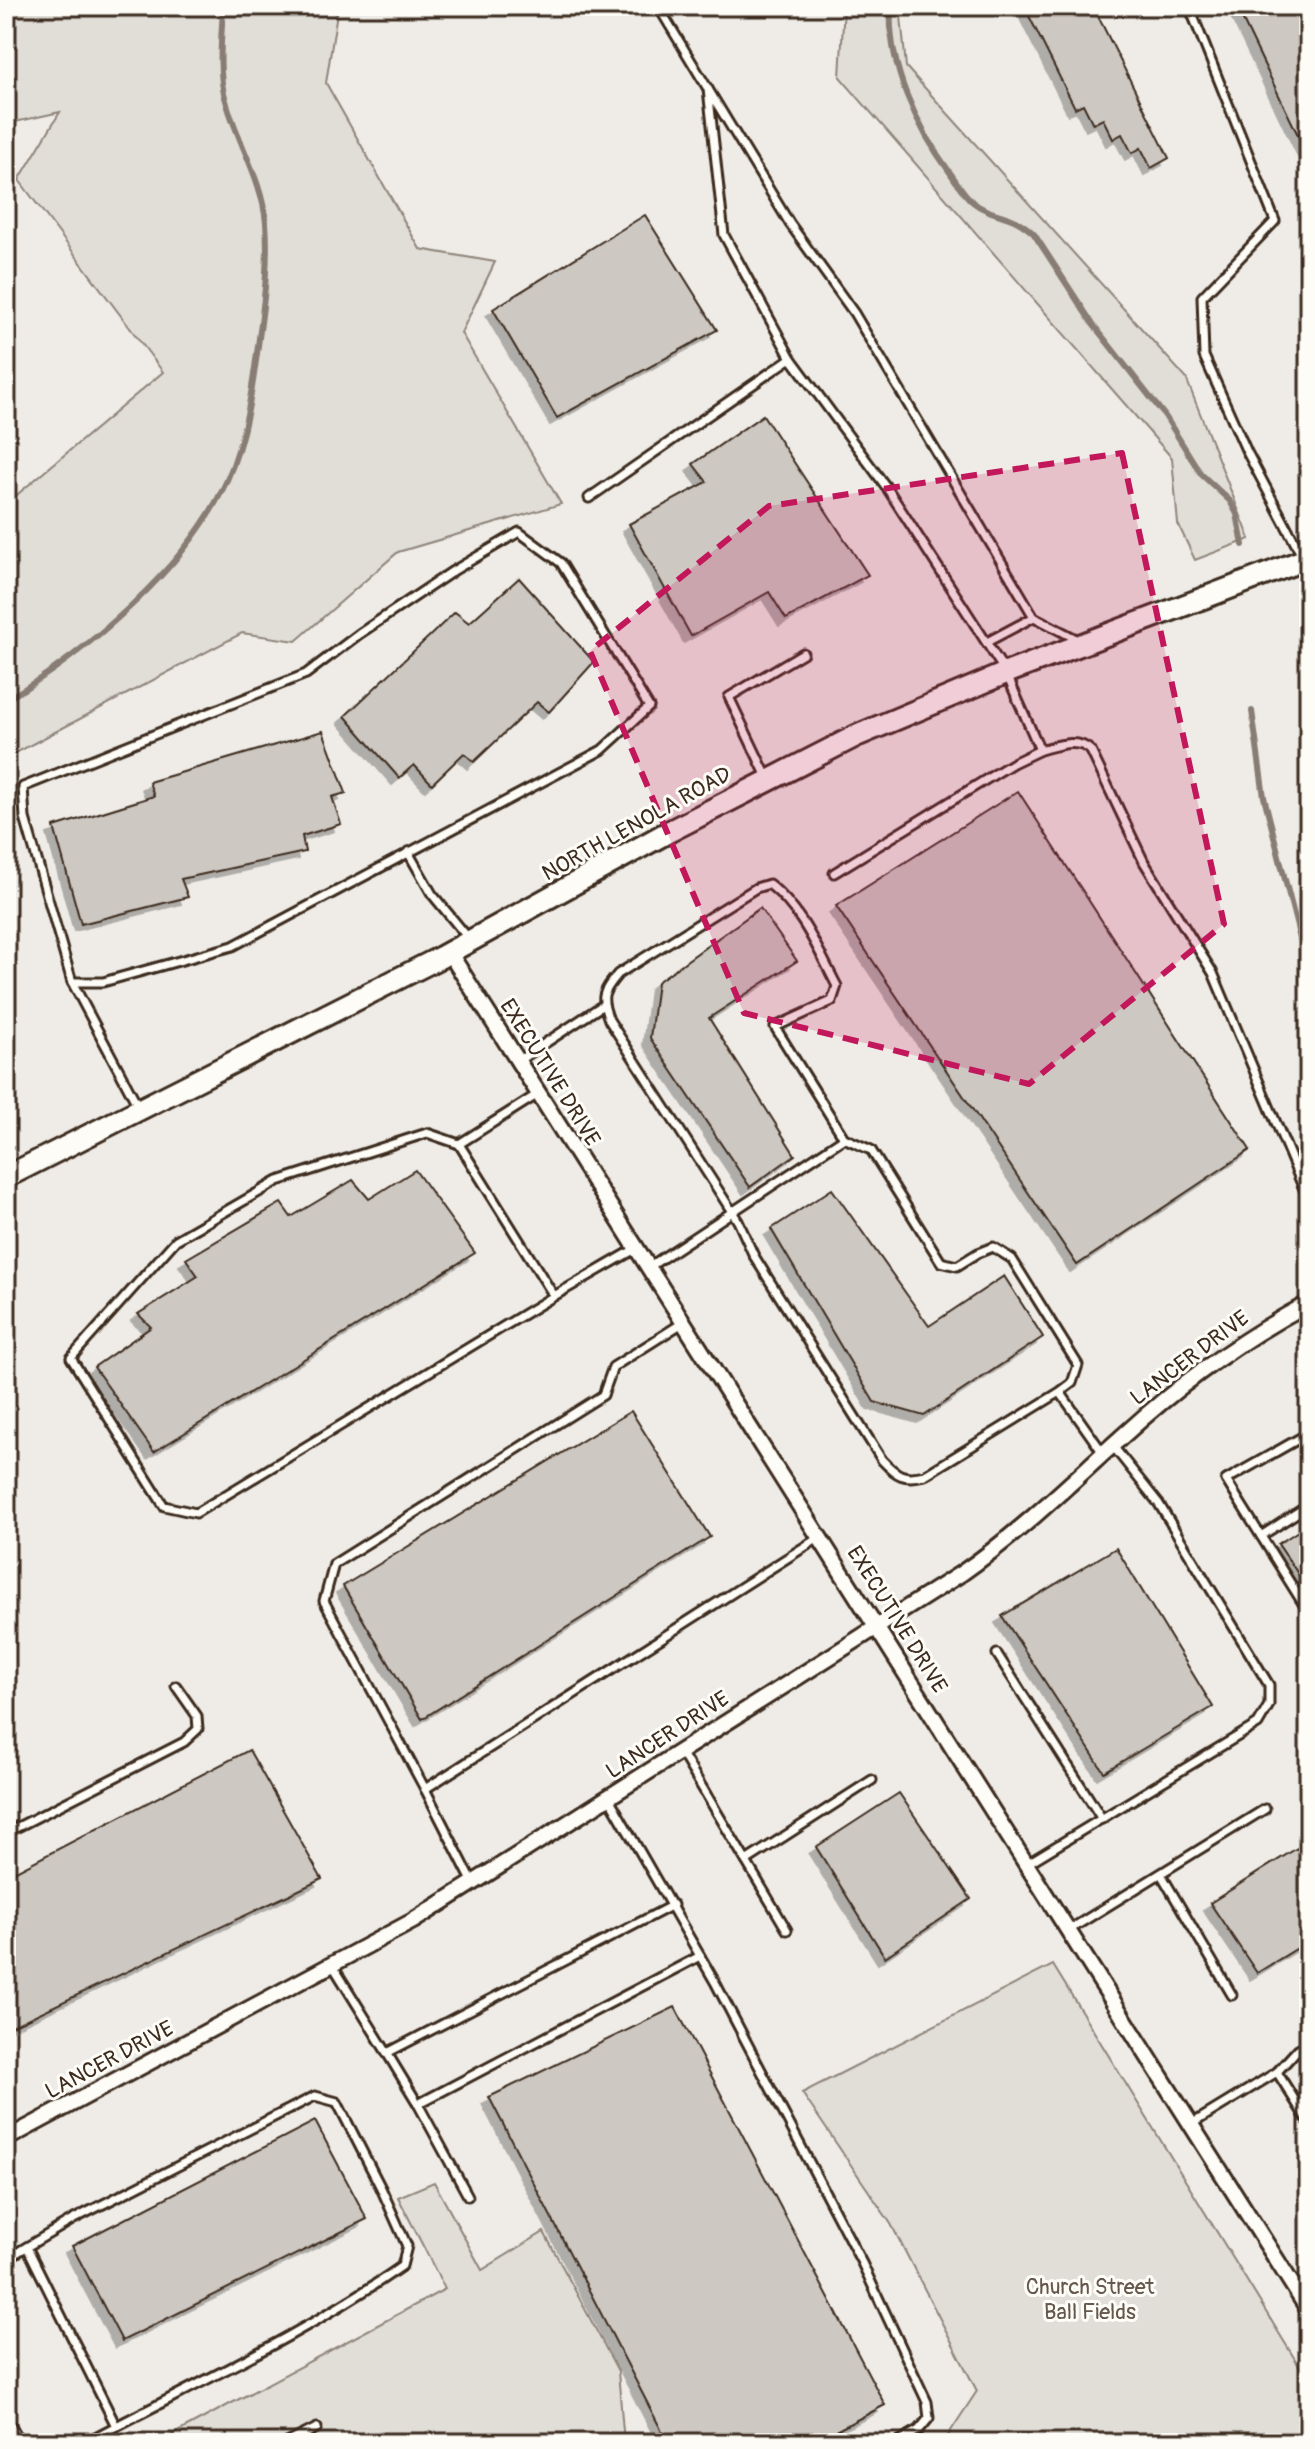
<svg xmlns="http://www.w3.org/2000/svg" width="1315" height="2449" font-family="Pangolin,sans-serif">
	<defs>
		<filter id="shadow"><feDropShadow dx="-7" dy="7" stdDeviation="0" flood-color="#0004"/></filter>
	</defs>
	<rect width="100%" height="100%" fill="#fdfcf7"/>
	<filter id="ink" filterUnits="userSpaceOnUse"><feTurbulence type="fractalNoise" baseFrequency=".0125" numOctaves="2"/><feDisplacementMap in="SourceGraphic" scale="16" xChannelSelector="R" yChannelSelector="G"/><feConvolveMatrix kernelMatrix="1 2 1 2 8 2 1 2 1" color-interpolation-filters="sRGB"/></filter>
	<g filter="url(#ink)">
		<polygon fill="#efece7" points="6,6 1309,6 1309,2382 1053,1966 802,2093 891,2224 977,2391 943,2443 6,2443"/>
		<g fill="#e1ded7" stroke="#8e847a" stroke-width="2">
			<polygon points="6,6 338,6 326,83 420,249 495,262 461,333 561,504 398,552 296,641 242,633 6,758 6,504 163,372 19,180 60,112 6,124"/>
			<polygon points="844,6 900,6 906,67 1186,378 1250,539 1195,560 1178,524 1172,458 840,77"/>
			<polygon points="1053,1965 1309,2382 1309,2443 943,2443 977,2391 891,2224 802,2093"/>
			<polygon points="434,2182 482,2270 544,2232 618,2371 624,2443 157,2443 445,2289 398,2197"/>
		</g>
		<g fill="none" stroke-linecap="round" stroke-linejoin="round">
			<g stroke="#887d74" stroke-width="6">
				<path d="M891 6C887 65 917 128 951 174 958 184 965 196 974 203 993 218 1012 212 1034 234L1092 323 1165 416 1201 474 1230 501 1237 514 1243 545"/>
				<path d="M6 700C86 653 189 566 227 480 246 437 253 385 259 338 264 301 269 261 266 223 262 178 236 140 225 97 217 69 222 35 223 6"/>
				<polyline points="1252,711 1264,797 1309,974"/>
			</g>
		</g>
		<g fill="#cdc8c2" stroke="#3b2a1e" stroke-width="2" filter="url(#shadow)">
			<polygon points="1024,6 1093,6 1169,158 1151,168 1141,148 1132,153 1122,134 1113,139 1103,119 1093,124 1083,104 1075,108"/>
			<polygon points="1236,6 1309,6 1309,158"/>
			<polygon points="645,215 717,330 557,418 493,309"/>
			<polygon points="763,415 868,575 786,619 769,592 691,636 629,524 707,482 693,464"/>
			<polygon points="519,578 594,662 549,712 537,702 474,762 464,753 432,784 414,765 399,778 345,716 455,612 469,623"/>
			<polygon points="323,731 346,793 332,797 341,824 302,836 305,852 181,879 188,897 81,924 54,827 154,796 149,782"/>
			<polygon points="1018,791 1250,1150 1077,1265 836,906"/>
			<polygon points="760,908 797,961 709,1018 795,1155 750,1187 650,1038 657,982"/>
			<polygon points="415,1170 475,1253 154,1452 94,1367 151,1327 138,1314 198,1276 186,1259 281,1203 291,1217 353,1180 369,1199"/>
			<polygon points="832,1189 929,1326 1004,1276 1043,1337 924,1416 874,1402 771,1229"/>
			<polygon points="631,1411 710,1537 422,1719 343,1586"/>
			<polygon points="1309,1524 1309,1590 1278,1544"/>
			<polygon points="1116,1548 1213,1707 1104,1772 1002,1616"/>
			<polygon points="249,1750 322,1879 6,2029 6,1876"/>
			<polygon points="899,1793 971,1899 885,1957 816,1847"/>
			<polygon points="1297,1848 1309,1866 1309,1941 1257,1973 1210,1903"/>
			<polygon points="675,2007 885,2405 813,2443 668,2443 489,2097"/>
			<polygon points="315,2121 367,2219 122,2341 72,2246"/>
		</g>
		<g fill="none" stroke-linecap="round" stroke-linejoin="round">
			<defs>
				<g id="service">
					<polyline points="658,6 708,89 724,235 792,360"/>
					<polyline points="1189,6 1275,221 1202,297 1204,356 1247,452 1309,569"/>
					<polyline points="708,89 790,224 854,313 1034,617 1080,641"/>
					<path d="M589 498 791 358 887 488 1006 673 1040 750C1056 746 1078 737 1091 751L1144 862 1213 973 1309 1201"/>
					<polygon points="519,532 561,563 649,707 602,750 233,946 103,982 72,982 25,818 23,787 306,674 359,634 453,571"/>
					<polyline points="987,642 1034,617"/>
					<polyline points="767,777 729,697 803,653"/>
					<polyline points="408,852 432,894 469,939"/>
					<polyline points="834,873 1013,763 1040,750"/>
					<polyline points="72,982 139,1108"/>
					<polyline points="518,1061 603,1005"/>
					<polyline points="538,1094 459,1144 427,1133 278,1181 176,1240 71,1358 164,1506 196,1513 554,1296 637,1248"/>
					<polyline points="459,1144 554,1296"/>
					<polyline points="649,1267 844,1138"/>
					<polyline points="684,1322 613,1367 603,1395 334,1564 324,1601 425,1789 820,1537"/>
					<path d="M1060 1392 1072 1383 1078 1365 1012 1259 993 1247 978 1253 957 1266 941 1262 871 1150 844 1138 775 1027 832 1001 837 986C818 950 802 910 769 884L756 888 618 974C602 993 600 997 609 1020L738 1221 754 1256 882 1460C897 1476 904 1480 925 1475L1060 1392 1103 1453"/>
					<polyline points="1309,1433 1226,1480 1309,1613"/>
					<polyline points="1261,1536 1309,1505"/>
					<polyline points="997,1654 1102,1819"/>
					<polyline points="681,1752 787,1930"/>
					<polyline points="425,1789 473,1883"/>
					<polyline points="609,1798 715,1982 862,2263 927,2402 929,2418 919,2430 896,2443"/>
					<polyline points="6,1833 184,1742 198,1729 197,1716 176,1686"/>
					<polyline points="746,1861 872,1780"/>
					<polyline points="1025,1865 1258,1724 1269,1705 1269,1685 1159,1504 1112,1445"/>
					<polyline points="1161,1874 1232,1995"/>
					<polyline points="1069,1930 1265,1809"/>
					<polyline points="333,1966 387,2053 673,1905"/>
					<polyline points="387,2053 418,2104 700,1956"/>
					<polyline points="1277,2072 1309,2123"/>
					<polyline points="418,2104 468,2196"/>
					<polyline points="1190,2125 1277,2072 1298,2049 1309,2043"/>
					<polyline points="27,2247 116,2426"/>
					<path d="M6 2259 74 2219 315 2096 337 2102 381 2188 407 2246 402 2266C302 2336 191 2386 84 2443"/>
					<polyline points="287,2443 317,2428"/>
				</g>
				<g id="minor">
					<polyline points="449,952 1309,2311"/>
					<path d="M6 2139 413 1921 962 1573C1021 1532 1071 1482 1125 1434 1181 1383 1242 1339 1309 1303"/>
					<polyline points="6,2424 17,2443"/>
				</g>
				<polyline id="secondary" points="6,1177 441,957 670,831 856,736 1006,673 1309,558"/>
			</defs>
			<use href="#service" stroke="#3b2a1e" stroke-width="13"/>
			<use href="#minor" stroke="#3b2a1e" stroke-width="20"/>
			<use href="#secondary" stroke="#3b2a1e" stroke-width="26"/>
			<use href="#service" stroke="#fdfcf7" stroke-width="7"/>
			<use href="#minor" stroke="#fdfcf7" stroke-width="14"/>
			<use href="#secondary" stroke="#fdfcf7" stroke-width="20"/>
		</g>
	</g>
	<path fill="#c2185b" fill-opacity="0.2" stroke="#c2185b" stroke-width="6" stroke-dasharray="16 10" stroke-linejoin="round" d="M1122 453 1224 924 1029 1084 744 1013 590 651 769 506Z"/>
	<g text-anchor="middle" stroke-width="6" stroke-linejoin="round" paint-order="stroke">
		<g font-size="22" fill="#3b2a1e" stroke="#fdfcf7">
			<text transform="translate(636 823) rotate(-29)" y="8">NORTH LENOLA ROAD</text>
			<text transform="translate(551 1072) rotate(58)" y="8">EXECUTIVE DRIVE</text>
			<text transform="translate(1189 1357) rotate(-37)" y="8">LANCER DRIVE</text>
			<text transform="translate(898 1619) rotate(58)" y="8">EXECUTIVE DRIVE</text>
			<text transform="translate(667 1734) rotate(-33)" y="8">LANCER DRIVE</text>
			<text transform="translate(109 2059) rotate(-28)" y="8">LANCER DRIVE</text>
		</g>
		<g font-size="22" fill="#64574c" stroke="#fdfcf7">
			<text x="1090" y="2294">Church Street<tspan x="1090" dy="25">Ball Fields</tspan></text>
		</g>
	</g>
	<rect width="1315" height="2449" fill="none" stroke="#fdfcf7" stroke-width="32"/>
	<rect x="16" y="16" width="1283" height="2417" fill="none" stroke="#3b2a1e" stroke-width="3" filter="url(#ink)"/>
</svg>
